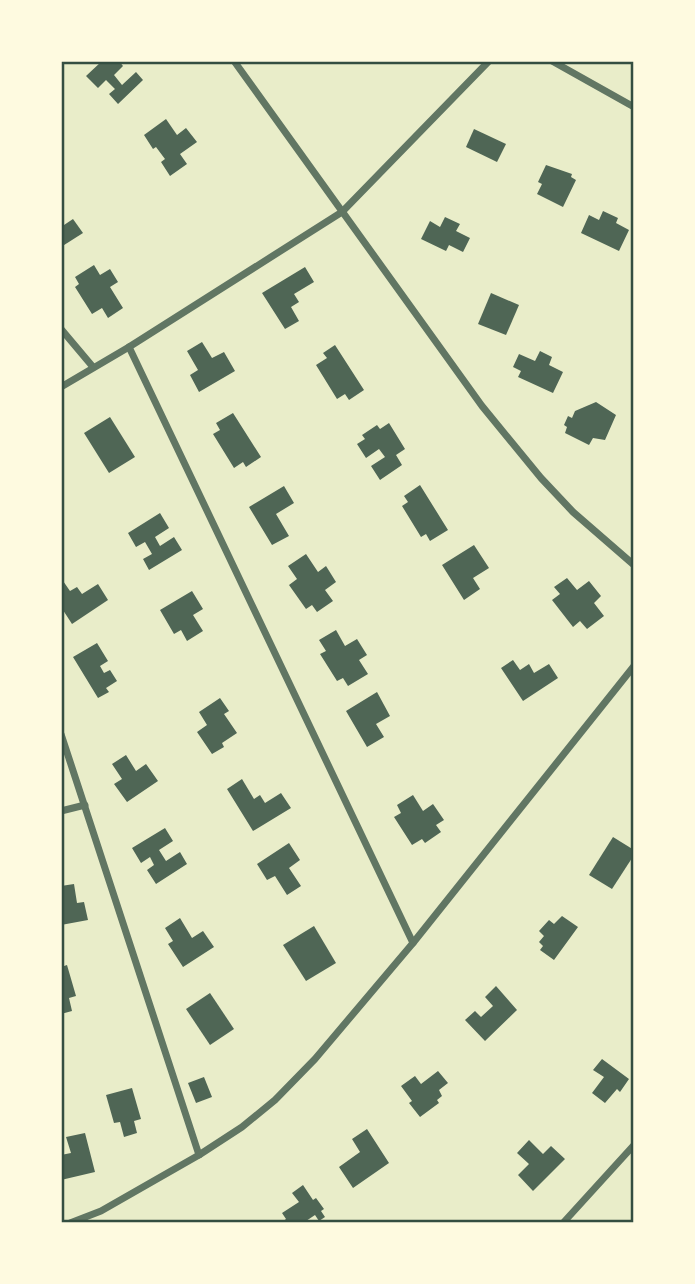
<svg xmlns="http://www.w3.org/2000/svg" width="695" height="1284" font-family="Cabin,sans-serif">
	<rect width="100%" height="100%" fill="#e9edc9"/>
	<g fill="#4f6655">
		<polygon points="102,61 119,61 123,66 114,75 122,85 136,72 143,80 118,104 109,94 115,89 106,80 98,88 86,76"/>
		<polygon points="166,119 177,135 186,128 197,142 180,154 187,164 170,176 161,162 165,159 156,147 153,149 144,135"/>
		<polygon points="474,129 506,144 497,162 466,147"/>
		<polygon points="546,165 572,174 571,177 576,180 563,207 537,194 542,184 538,182"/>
		<polygon points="603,211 618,218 616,223 629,230 619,251 581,233 589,215 599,220"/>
		<polygon points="445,217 460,224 456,231 470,238 463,252 449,245 446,251 421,239 430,221 440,227"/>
		<polygon points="73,219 83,233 61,247 61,227"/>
		<polygon points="94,265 100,275 110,269 118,282 110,287 123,308 108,318 102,308 92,314 75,287 79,284 75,277"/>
		<polygon points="305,267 314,282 294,294 299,302 291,307 299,321 285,329 262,293"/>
		<polygon points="491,293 519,305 506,335 478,324"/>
		<polygon points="202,342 212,358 224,352 235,371 199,392 190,375 198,370 187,351"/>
		<polygon points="335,345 364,390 349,400 345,394 337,399 316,365 327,358 323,353"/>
		<polygon points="540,351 552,357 549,365 563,372 553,393 518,377 521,371 513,367 519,354 535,361"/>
		<polygon points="596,402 616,415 605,440 593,438 589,445 565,433 567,427 564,425 568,416 572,418 575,411"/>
		<polygon points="233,413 261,457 246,467 243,462 234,468 213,434 220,430 216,423"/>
		<polygon points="110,417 135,457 109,473 84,433"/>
		<polygon points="389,423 405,449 396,455 402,465 380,480 371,466 385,457 379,449 366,458 357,444 365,439 362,435 377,425 380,429"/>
		<polygon points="420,485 448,530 430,541 426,534 421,537 402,506 408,502 404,496"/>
		<polygon points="284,486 294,503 276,514 289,536 272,545 249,507"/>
		<polygon points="160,513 169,528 155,537 160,546 174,537 182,550 149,570 143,559 152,554 145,542 136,547 128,533"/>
		<polygon points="474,545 489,568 473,578 480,589 464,600 442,565"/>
		<polygon points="306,554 318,572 326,566 336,582 325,590 333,601 317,612 312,605 306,609 289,585 297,579 288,566"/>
		<polygon points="61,578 70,591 77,587 82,594 98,584 108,600 72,624 61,607"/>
		<polygon points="567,578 577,590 589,581 601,596 594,603 604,616 587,629 580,621 573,627 552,600 560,594 554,587"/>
		<polygon points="192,591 203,609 193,615 203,631 187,641 181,630 174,634 160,610"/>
		<polygon points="336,630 345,646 357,639 367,655 359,660 368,674 348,686 343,678 337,681 320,654 326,651 319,640"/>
		<polygon points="97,643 108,661 100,666 104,673 110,670 117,681 106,688 109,692 98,698 73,657"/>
		<polygon points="513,660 520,670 529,664 534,673 549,664 558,678 523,701 501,668"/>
		<polygon points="377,692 390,716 376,724 384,737 367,747 346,711"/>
		<polygon points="220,698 229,711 224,714 237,733 222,743 224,747 212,754 197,732 207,725 199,712"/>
		<polygon points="126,755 136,771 146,764 158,781 127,802 114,784 122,779 112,764"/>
		<polygon points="242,779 254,799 260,795 265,803 281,793 291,808 253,831 227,789"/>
		<polygon points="413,795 423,811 433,804 444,820 436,825 441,832 425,843 422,839 412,845 394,817 401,813 397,805"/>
		<polygon points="165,828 173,841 159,850 166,861 180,852 187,864 156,884 147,870 154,865 150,857 141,863 132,848"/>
		<polygon points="613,837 634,850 634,855 612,889 589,875"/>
		<polygon points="289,843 300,860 289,868 301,886 287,895 275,876 267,880 257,864"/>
		<polygon points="74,884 77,903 84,902 88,920 61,925 61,886"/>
		<polygon points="562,916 578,927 554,960 540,950 543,946 539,942 544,936 539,931 549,920 554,924"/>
		<polygon points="180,918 192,938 203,931 214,947 183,967 168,944 173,941 165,928"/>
		<polygon points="314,926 336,963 306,981 283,945"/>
		<polygon points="67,965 76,996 69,998 72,1011 61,1014 61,967"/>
		<polygon points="496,986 517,1010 485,1041 465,1020 475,1011 481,1017 493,1006 485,997"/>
		<polygon points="210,993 234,1029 210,1045 186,1009"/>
		<polygon points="602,1059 629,1079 620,1092 617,1089 605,1103 592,1093 604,1077 593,1070"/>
		<polygon points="438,1071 448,1083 439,1090 442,1096 437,1100 439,1103 420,1117 409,1103 412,1101 401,1086 415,1076 421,1084"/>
		<polygon points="204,1077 212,1097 196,1103 188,1083"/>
		<polygon points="132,1088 141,1119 134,1121 137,1133 124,1137 120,1122 114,1123 106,1095"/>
		<polygon points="367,1129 389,1163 353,1188 339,1167 360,1152 352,1139"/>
		<polygon points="85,1133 95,1172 61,1180 61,1155 71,1153 66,1137"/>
		<polygon points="529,1140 543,1154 551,1146 565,1159 533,1191 518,1175 529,1164 517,1153"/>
		<polygon points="303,1185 313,1200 316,1198 324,1209 321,1211 325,1217 319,1221 315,1215 303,1223 281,1223 286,1219 282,1213 299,1202 292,1193"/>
	</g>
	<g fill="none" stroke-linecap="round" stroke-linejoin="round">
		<g stroke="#617663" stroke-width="7">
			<polyline points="234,61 482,406 541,478 573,512 634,565"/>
			<polyline points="552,61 634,107"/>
			<polyline points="61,329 93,367"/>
			<polyline points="129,347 413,943"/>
			<polyline points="61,387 129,347 342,212 489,61"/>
			<polyline points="61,734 199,1155"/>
			<polyline points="61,811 85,805"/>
			<polyline points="70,1223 101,1211 199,1155 242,1127 275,1100 315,1059 413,943 634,666"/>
			<polyline points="563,1223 634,1145"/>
		</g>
	</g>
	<rect width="695" height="1284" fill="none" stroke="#fefae0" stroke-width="126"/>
	<rect x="63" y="63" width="569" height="1158" fill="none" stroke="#344e41" stroke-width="2.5"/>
</svg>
